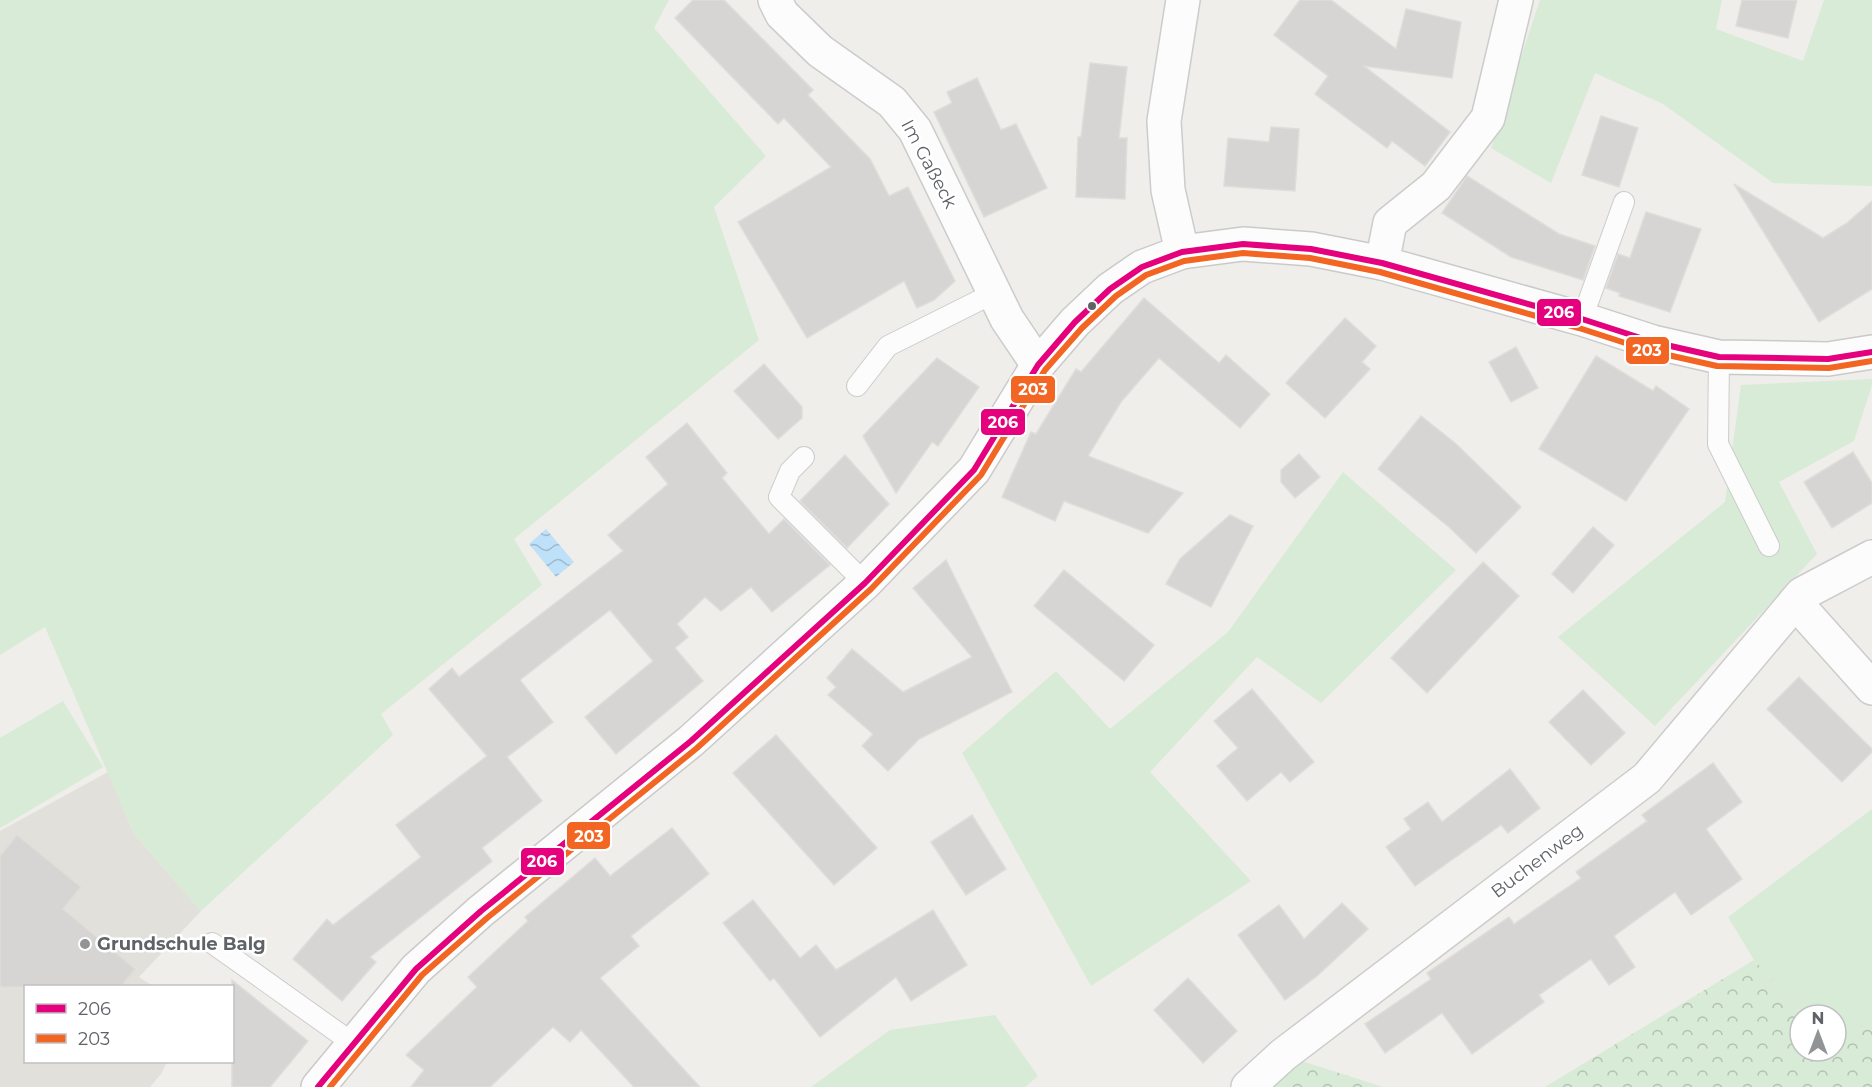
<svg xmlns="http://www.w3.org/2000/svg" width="1872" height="1087" font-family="Montserrat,sans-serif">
	<defs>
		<pattern id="forest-crowns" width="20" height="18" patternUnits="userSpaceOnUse" patternTransform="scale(1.5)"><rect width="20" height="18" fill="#d8ebd6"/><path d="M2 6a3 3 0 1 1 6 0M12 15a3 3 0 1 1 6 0" fill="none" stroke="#b2c2b1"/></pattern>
		<pattern id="water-waves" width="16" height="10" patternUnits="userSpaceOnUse" patternTransform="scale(1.5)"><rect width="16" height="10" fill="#bfe0f9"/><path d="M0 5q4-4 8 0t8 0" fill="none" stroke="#9eb9cd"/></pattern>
	</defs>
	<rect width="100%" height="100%" fill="#efeeea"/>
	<polygon fill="#e2e0da" points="108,772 134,834 201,911 139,977 153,986 26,986 26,1062 167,1062 161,1074 150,1087 0,1087 0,831"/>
	<g fill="#d8ebd6">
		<polygon points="0,0 669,0 654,28 766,156 714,207 759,340 514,539 542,585 381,714 393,735 201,911 134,834 45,627 0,655"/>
		<polygon points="1540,0 1722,0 1716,29 1803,61 1824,0 1872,0 1872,186 1773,183 1663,104 1595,73 1551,183 1491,148"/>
		<polygon points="1872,379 1872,385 1854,441 1779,482 1817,554 1655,726 1558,637 1725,502 1741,385"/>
		<polygon points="1343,472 1456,570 1321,703 1257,657 1150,772 1251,881 1091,986 962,753 1056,671 1110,729 1228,632"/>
		<polygon points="63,701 103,767 0,828 0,738"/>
		<polygon points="1872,809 1872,1022 1836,1048 1836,1015 1804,1015 1754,960 1728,917"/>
		<polygon points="995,1015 1038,1076 1025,1087 811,1087 890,1030"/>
	</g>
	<g fill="url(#forest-crowns)">
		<polygon points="1754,960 1804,1015 1800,1015 1800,1051 1836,1051 1836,1048 1872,1022 1872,1087 1545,1087"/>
		<polygon points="1283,1055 1383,1087 1248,1087"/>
	</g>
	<polygon fill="url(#water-waves)" points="546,529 574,562 556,577 529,544"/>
	<g fill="#d6d5d3" stroke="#deddd9" stroke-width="1.5">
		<polygon points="693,0 724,0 813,90 808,95 870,159 889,196 908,187 955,281 934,300 917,308 904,281 807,338 738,222 831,167 784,118 778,124 675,18"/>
		<polygon points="1300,0 1331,0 1396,49 1406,9 1461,22 1452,78 1364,66 1450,132 1425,166 1392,141 1387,148 1315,94 1328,76 1274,35"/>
		<polygon points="1742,0 1797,0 1788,38 1736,26"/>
		<polygon points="1090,63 1127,67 1119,138 1127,138 1125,199 1076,197 1078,137 1081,137"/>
		<polygon points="977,78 1001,130 1016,124 1047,188 984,217 934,112 952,103 947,92"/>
		<polygon points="1601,116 1638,128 1619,187 1582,175"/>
		<polygon points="1271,127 1299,129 1295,191 1224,186 1228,138 1269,142"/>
		<polygon points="1467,176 1559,234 1595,246 1583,280 1511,257 1442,213"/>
		<polygon points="1734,184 1823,238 1847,223 1872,201 1872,289 1819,322"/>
		<polygon points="1646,212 1701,229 1670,312 1619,296 1620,293 1606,288 1618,254 1630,258"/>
		<polygon points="1144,298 1219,363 1226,355 1270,394 1240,428 1159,358 1121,402 1088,456 1183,493 1148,533 1064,501 1055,521 1002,497 1031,432 1036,434 1076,369 1081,372"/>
		<polygon points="1345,318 1376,346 1362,362 1370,369 1325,418 1286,383"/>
		<polygon points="1516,347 1538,388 1511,402 1489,362"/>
		<polygon points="1596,356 1653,391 1656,386 1689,409 1626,501 1539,449"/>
		<polygon points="937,358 979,387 938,446 932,442 896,493 863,436"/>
		<polygon points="764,364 802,407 802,418 778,439 734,391"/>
		<polygon points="1421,416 1455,443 1521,507 1476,553 1449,527 1378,469"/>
		<polygon points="687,423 727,473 722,478 769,534 784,519 830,565 772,612 751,587 721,611 705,597 677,624 688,637 675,648 703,681 616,754 585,717 653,661 610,610 520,680 553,722 507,757 542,801 482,848 492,861 370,957 376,962 342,1001 293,959 327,919 333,925 421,857 396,825 487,756 429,689 452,668 459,677 623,551 608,535 668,484 646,457"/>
		<polygon points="1853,452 1872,483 1872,503 1832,528 1804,482"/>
		<polygon points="1299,454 1320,477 1295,498 1281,482 1281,470"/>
		<polygon points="845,455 889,504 847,548 800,501"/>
		<polygon points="1230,515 1253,526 1211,607 1166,584 1180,559"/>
		<polygon points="1593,527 1614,545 1573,593 1552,574"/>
		<polygon points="946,560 1012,692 919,739 888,771 862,746 873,734 828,695 836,687 827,678 852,649 903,692 972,657 913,588"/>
		<polygon points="1483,562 1519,596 1427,693 1391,658"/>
		<polygon points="1064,570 1154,645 1124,681 1034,606"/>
		<polygon points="1799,677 1872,749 1872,752 1842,782 1767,709"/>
		<polygon points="1252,689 1314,762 1290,782 1281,772 1247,801 1217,766 1238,748 1214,721"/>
		<polygon points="1583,690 1625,733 1591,765 1549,722"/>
		<polygon points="776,735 877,848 834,885 733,773"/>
		<polygon points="1713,763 1742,802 1706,829 1742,879 1691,915 1675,892 1614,936 1635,967 1609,985 1591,959 1539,995 1544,1002 1472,1054 1442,1013 1385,1053 1365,1024 1431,979 1427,973 1509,917 1514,924 1581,878 1576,872 1647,821 1642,815"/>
		<polygon points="1510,769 1540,808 1508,833 1501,825 1415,886 1386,847 1411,829 1404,819 1428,802 1442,822"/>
		<polygon points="972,815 1006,869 966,895 931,842"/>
		<polygon points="672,828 709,874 631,936 639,946 600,978 700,1087 634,1087 581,1030 570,1042 553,1027 490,1087 411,1087 424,1070 406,1055 477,987 468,977 528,921 525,917 595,858 610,876"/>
		<polygon points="17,835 81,887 63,909 135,969 121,987 0,987 0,856"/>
		<polygon points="753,900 800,958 816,945 836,970 933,910 967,965 911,1001 896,977 820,1037 774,978 770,981 723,923"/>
		<polygon points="1342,903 1368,929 1317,976 1285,1000 1238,935 1279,905 1304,939"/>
		<polygon points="1188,978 1237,1031 1203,1063 1154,1010"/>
		<polygon points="232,980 308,1041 270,1087 232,1087"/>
	</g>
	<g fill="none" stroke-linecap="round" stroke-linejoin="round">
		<defs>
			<g id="lane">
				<polyline points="1582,319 1624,202"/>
				<polyline points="1719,357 1718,444 1769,546"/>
				<polyline points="857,386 888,346 994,293"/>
				<polyline points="804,457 790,471 779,497 865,583"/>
				<polyline points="212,943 354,1044"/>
			</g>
			<g id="street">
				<polyline points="775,0 782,14 820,51 892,102 915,130 1007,319 1038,365"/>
				<polyline points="1182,252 1168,190 1164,121 1183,0"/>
				<polyline points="1382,263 1390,223 1436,186 1488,118 1516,0"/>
				<polyline points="1795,602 1872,688"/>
				<polyline points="1248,1087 1283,1055 1647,778 1802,594 1872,557"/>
			</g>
			<polyline id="secondary" points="318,1087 416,969 481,911 691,741 865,583 974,470 1038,365 1075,322 1110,289 1142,267 1182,252 1243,244 1311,249 1382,263 1582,319 1653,342 1719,357 1828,359 1872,352"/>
		</defs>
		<use href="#lane" stroke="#cbcccc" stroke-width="22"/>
		<use href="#street" stroke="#cbcccc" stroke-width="36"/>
		<use href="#secondary" stroke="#cacacb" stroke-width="36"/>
		<use href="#lane" stroke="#fdfcfc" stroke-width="20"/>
		<use href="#street" stroke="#fdfcfc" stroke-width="33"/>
		<use href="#secondary" stroke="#fdfcfc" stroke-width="33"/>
		<defs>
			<polyline id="bus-1" points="318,1087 416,969 481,911 691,741 865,583 974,470 1038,365 1075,322 1110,289 1142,267 1182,252 1243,244 1311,249 1382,263 1582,319 1653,342 1719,357 1828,359 1872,352"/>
			<polyline id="bus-2" points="330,1087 422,975 487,918 697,748 871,589 981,475 1045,370 1082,328 1116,296 1146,275 1184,261 1243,253 1310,258 1380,272 1579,328 1650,351 1717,366 1829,368 1872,361"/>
		</defs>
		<use href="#bus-1" stroke="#fff" stroke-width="10"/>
		<use href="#bus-2" stroke="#fff" stroke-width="10"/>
		<use href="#bus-1" stroke="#e5007d" stroke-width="6"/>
		<use href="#bus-2" stroke="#f26522" stroke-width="6"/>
	</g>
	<circle fill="#5f6368" stroke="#fff" stroke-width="2" cx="1092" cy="306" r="5"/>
	<circle fill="#919496" stroke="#fff" stroke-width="2" cx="85" cy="944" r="6"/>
	<g text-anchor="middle" stroke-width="5" stroke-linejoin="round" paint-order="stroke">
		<g font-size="18" fill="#5f6368" stroke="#fff">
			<text transform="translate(929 164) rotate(62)" y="6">Im Gaßeck</text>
			<text transform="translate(1537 861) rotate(-37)" y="6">Buchenweg</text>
		</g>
		<g font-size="18" font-weight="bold" fill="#5f6368" stroke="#fff" text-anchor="start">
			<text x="97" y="950">Grundschule Balg</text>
		</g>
	</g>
	<g stroke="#fff" stroke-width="2">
		<rect x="1536" y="298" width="46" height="29" rx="6" fill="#e5007d"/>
		<rect x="1625" y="336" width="45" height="29" rx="6" fill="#f26522"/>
		<rect x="1010" y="375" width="46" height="29" rx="6" fill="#f26522"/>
		<rect x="980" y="408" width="46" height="28" rx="6" fill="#e5007d"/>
		<rect x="566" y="821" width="45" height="29" rx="6" fill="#f26522"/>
		<rect x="520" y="847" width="45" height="29" rx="6" fill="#e5007d"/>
	</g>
	<g font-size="16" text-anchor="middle" font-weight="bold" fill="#fff">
		<text x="1559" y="318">206</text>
		<text x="1647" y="356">203</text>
		<text x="1033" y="395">203</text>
		<text x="1003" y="428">206</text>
		<text x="589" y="842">203</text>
		<text x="542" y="867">206</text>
	</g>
	<rect x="24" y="985" width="210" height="78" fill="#ffffff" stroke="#bfc1c3" stroke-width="1.5"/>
	<rect x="36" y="1004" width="30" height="9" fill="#e5007d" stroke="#bfc1c3" stroke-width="1.5"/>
	<text x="78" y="1015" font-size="18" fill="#5f6368">206</text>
	<rect x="36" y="1034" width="30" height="9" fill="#f26522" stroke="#bfc1c3" stroke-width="1.5"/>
	<text x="78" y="1045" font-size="18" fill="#5f6368">203</text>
	<g transform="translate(1818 1033)"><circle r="28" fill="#ffffff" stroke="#bfc1c3" stroke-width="1.5"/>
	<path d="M0-4.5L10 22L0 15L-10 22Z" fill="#919496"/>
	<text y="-9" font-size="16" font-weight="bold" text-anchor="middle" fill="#5f6368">N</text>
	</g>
</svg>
